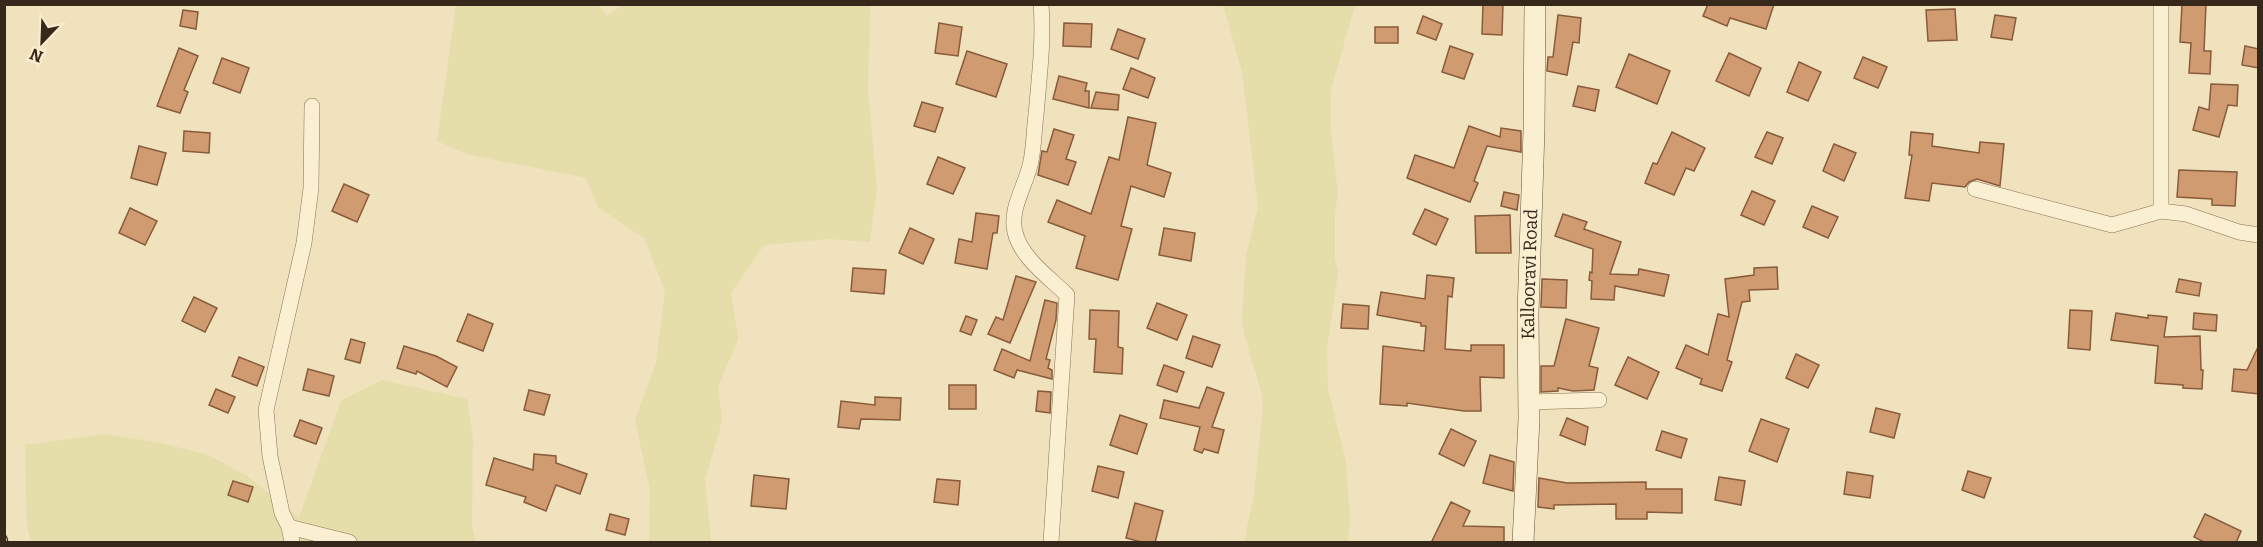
<svg xmlns="http://www.w3.org/2000/svg" width="2263" height="547" font-family="Bitter,serif">
	<rect width="100%" height="100%" fill="#efe2bd"/>
	<g fill="#e5ddaa">
		<polygon points="624,4 870,5 868,91 877,188 870,242 829,239 764,245 731,293 738,339 718,387 722,421 705,480 711,542 649,542 650,490 635,420 656,363 665,292 645,239 598,207 586,178 470,155 437,141 456,5 598,5 607,16"/>
		<polygon points="1223,5 1355,5 1331,90 1331,133 1338,195 1335,210 1335,259 1338,273 1327,347 1328,389 1346,462 1350,522 1348,542 1244,542 1254,494 1263,405 1261,391 1244,334 1242,319 1246,256 1258,207 1242,72"/>
		<polygon points="382,380 467,399 473,438 472,525 476,542 31,542 27,525 25,445 106,434 165,444 208,455 247,476 299,518 341,401"/>
	</g>
	<g fill="#d09b71" stroke="#885b3a" stroke-width="1.5">
		<polygon points="1483,4 1503,4 1502,35 1482,34"/>
		<polygon points="1708,4 1774,4 1766,29 1730,18 1727,26 1703,16"/>
		<polygon points="2182,4 2206,4 2204,51 2211,51 2210,74 2189,73 2191,43 2180,42"/>
		<polygon points="1955,9 1957,40 1928,41 1926,10"/>
		<polygon points="183,10 198,12 196,29 180,26"/>
		<polygon points="1558,15 1581,18 1579,43 1573,42 1567,75 1547,71 1548,57 1553,57"/>
		<polygon points="1995,15 2016,18 2012,40 1991,37"/>
		<polygon points="1423,16 1442,24 1436,40 1417,33"/>
		<polygon points="939,23 962,27 958,56 935,53"/>
		<polygon points="1064,23 1092,24 1091,47 1063,46"/>
		<rect x="1375" y="27" width="23" height="16"/>
		<polygon points="1118,29 1145,39 1138,59 1111,49"/>
		<polygon points="1450,46 1473,54 1464,79 1442,72"/>
		<polygon points="2245,46 2259,49 2259,68 2242,65"/>
		<polygon points="179,48 198,56 184,90 188,92 180,113 157,106"/>
		<polygon points="967,51 1007,64 996,97 956,84"/>
		<polygon points="1729,53 1761,68 1749,96 1716,81"/>
		<polygon points="1629,54 1670,71 1657,104 1616,87"/>
		<polygon points="1863,57 1887,67 1878,88 1854,78"/>
		<polygon points="222,58 249,68 240,93 213,83"/>
		<polygon points="1799,62 1821,72 1808,101 1787,92"/>
		<polygon points="1131,68 1155,78 1148,98 1123,89"/>
		<polygon points="1059,76 1087,83 1085,91 1089,91 1089,108 1053,99"/>
		<polygon points="2211,84 2238,85 2237,106 2228,105 2219,137 2193,130 2199,107 2209,110"/>
		<polygon points="1578,86 1599,90 1595,111 1573,106"/>
		<polygon points="1096,92 1119,95 1118,110 1091,108"/>
		<polygon points="922,102 943,108 935,132 914,126"/>
		<polygon points="1128,117 1156,123 1147,165 1171,173 1164,197 1131,186 1121,226 1132,229 1118,280 1076,268 1085,236 1048,222 1057,200 1091,214 1109,157 1119,160"/>
		<polygon points="1469,126 1500,137 1501,128 1521,131 1521,152 1487,146 1474,181 1478,183 1470,202 1407,178 1415,155 1454,168"/>
		<polygon points="1054,129 1074,135 1066,159 1076,162 1068,185 1038,175 1042,151 1047,152"/>
		<polygon points="184,131 210,133 209,153 183,151"/>
		<polygon points="1672,132 1705,148 1694,171 1686,168 1674,195 1645,183 1653,163 1657,164"/>
		<polygon points="1767,132 1783,138 1772,164 1755,157"/>
		<polygon points="1911,132 1933,134 1932,146 1979,153 1980,142 2004,144 2000,186 1977,179 1969,182 1965,187 1932,183 1929,201 1905,198 1912,155 1909,155"/>
		<polygon points="1834,144 1856,153 1844,181 1823,171"/>
		<polygon points="139,146 166,153 157,185 131,178"/>
		<polygon points="938,157 965,168 953,194 927,184"/>
		<polygon points="2179,170 2237,172 2235,206 2212,205 2212,199 2177,197"/>
		<polygon points="344,184 369,195 357,222 332,211"/>
		<polygon points="1752,191 1775,201 1764,225 1741,215"/>
		<polygon points="1504,192 1519,195 1517,210 1501,206"/>
		<polygon points="1812,206 1838,217 1828,238 1803,227"/>
		<polygon points="130,208 157,221 145,245 119,233"/>
		<polygon points="1425,209 1448,219 1436,245 1413,234"/>
		<polygon points="976,213 999,216 997,233 993,233 987,269 955,263 959,239 972,242"/>
		<polygon points="1563,214 1587,222 1584,229 1621,242 1610,274 1638,275 1639,269 1669,275 1664,296 1615,286 1614,300 1591,299 1592,281 1589,280 1590,272 1592,273 1593,249 1555,236"/>
		<polygon points="1510,215 1511,253 1476,253 1475,216"/>
		<polygon points="910,228 934,239 923,264 899,253"/>
		<polygon points="1164,228 1195,233 1191,261 1159,255"/>
		<polygon points="1777,267 1778,289 1749,290 1750,301 1742,302 1727,360 1732,362 1722,391 1700,384 1702,379 1676,368 1686,345 1708,355 1718,314 1729,317 1725,279 1754,275 1754,268"/>
		<polygon points="853,268 886,270 884,294 851,291"/>
		<polygon points="1427,275 1454,278 1452,297 1448,296 1445,349 1471,351 1471,345 1504,345 1504,378 1480,377 1481,411 1464,411 1407,403 1407,406 1380,404 1383,346 1424,351 1426,326 1421,326 1421,323 1377,315 1381,292 1425,299"/>
		<polygon points="1016,276 1036,282 1010,343 988,334 996,317 1003,320"/>
		<polygon points="1542,279 1567,280 1566,308 1541,307"/>
		<polygon points="2179,279 2201,283 2199,296 2176,292"/>
		<polygon points="194,297 217,308 205,332 182,321"/>
		<polygon points="1045,300 1057,303 1056,320 1046,359 1050,360 1048,368 1052,370 1052,379 1017,370 1014,378 994,370 1002,349 1030,361"/>
		<polygon points="1157,303 1187,315 1177,340 1147,328"/>
		<polygon points="1343,304 1369,306 1368,329 1341,328"/>
		<polygon points="1090,310 1119,311 1118,347 1123,348 1122,374 1094,372 1096,339 1089,339"/>
		<polygon points="2070,310 2092,311 2090,350 2068,348"/>
		<polygon points="2116,313 2148,318 2148,315 2167,317 2164,337 2200,336 2201,370 2203,370 2202,389 2183,388 2183,385 2155,383 2158,346 2111,340"/>
		<polygon points="2194,313 2217,315 2216,331 2193,329"/>
		<polygon points="468,314 493,324 483,351 457,341"/>
		<polygon points="966,316 977,320 971,335 960,331"/>
		<polygon points="1566,319 1599,328 1589,366 1598,368 1594,390 1573,391 1558,388 1558,391 1541,392 1541,366 1554,366"/>
		<polygon points="1193,336 1220,345 1212,367 1186,358"/>
		<polygon points="351,339 365,343 360,363 345,359"/>
		<polygon points="2259,345 2259,394 2232,391 2234,369 2247,370"/>
		<polygon points="404,346 436,356 457,367 447,387 417,371 416,374 397,368"/>
		<polygon points="1796,354 1819,365 1808,388 1786,378"/>
		<polygon points="239,357 264,367 257,386 232,376"/>
		<polygon points="1628,357 1659,372 1647,399 1615,385"/>
		<polygon points="1164,365 1184,372 1177,392 1157,385"/>
		<polygon points="308,369 334,376 329,396 303,390"/>
		<rect x="949" y="385" width="27" height="24"/>
		<polygon points="1207,387 1224,393 1212,427 1224,430 1218,453 1204,449 1202,453 1194,450 1200,427 1160,418 1164,400 1199,408"/>
		<polygon points="216,389 235,397 228,413 209,405"/>
		<polygon points="529,390 550,395 544,415 524,410"/>
		<polygon points="1038,391 1051,392 1050,413 1036,411"/>
		<polygon points="875,397 901,398 900,420 861,419 859,429 838,427 841,401 875,405"/>
		<polygon points="1876,408 1900,414 1894,438 1870,432"/>
		<polygon points="1120,415 1147,424 1137,454 1110,445"/>
		<polygon points="1567,418 1588,427 1585,445 1560,435"/>
		<polygon points="1761,419 1789,429 1777,462 1749,451"/>
		<polygon points="300,420 322,428 316,444 294,436"/>
		<polygon points="1451,429 1476,441 1464,466 1439,454"/>
		<polygon points="1662,431 1687,439 1681,458 1656,450"/>
		<polygon points="534,454 556,456 556,463 587,474 580,494 556,485 546,511 524,502 526,497 486,485 494,458 533,470"/>
		<polygon points="1490,455 1514,462 1513,491 1483,483"/>
		<polygon points="1098,466 1124,472 1118,498 1092,491"/>
		<polygon points="1968,471 1991,478 1984,498 1962,490"/>
		<polygon points="1847,472 1873,476 1870,498 1844,494"/>
		<polygon points="754,475 789,479 786,509 751,506"/>
		<polygon points="1719,477 1745,481 1741,505 1715,500"/>
		<polygon points="1539,478 1567,483 1646,482 1646,489 1682,489 1682,513 1647,512 1647,519 1616,519 1616,504 1554,505 1554,509 1538,507"/>
		<polygon points="937,479 960,481 958,505 934,502"/>
		<polygon points="233,481 253,487 248,502 228,495"/>
		<polygon points="1451,502 1470,511 1463,526 1504,527 1504,543 1431,543"/>
		<polygon points="1135,503 1163,511 1155,543 1145,543 1126,538"/>
		<polygon points="610,514 629,519 625,535 606,530"/>
		<polygon points="2205,514 2241,531 2236,543 2206,543 2194,537"/>
	</g>
	<g fill="none" stroke-linecap="round" stroke-linejoin="round">
		<defs>
			<g id="street">
				<path d="M1041 4C1044 41 1039 79 1036 115 1034 130 1034 146 1031 161 1027 184 1009 208 1015 232 1021 258 1049 277 1067 295L1051 542"/>
				<polyline points="2161,4 2161,211 2186,214 2239,232 2258,235"/>
				<polyline points="1975,189 2112,225 2161,211"/>
				<polyline points="1529,402 1599,400"/>
				<polyline points="289,527 349,542"/>
				<polyline points="292,542 289,527 282,513 270,456 266,410 304,243 311,188 312,106"/>
			</g>
			<g id="secondary">
				<path id="s1" d="M1523 542 1529 419 1528 314 1534 130 1535 4"/>
			</g>
		</defs>
		<use href="#street" stroke="#887255" stroke-width="16"/>
		<use href="#secondary" stroke="#695239" stroke-width="22"/>
		<use href="#street" stroke="#faefd0" stroke-width="15"/>
		<use href="#secondary" stroke="#faefd0" stroke-width="21"/>
		<defs>
			<polyline id="rail" points="4,538 5,542"/>
		</defs>
		<use href="#rail" stroke="#36291b" stroke-width="7"/>
		<use href="#rail" stroke="#f7eccd" stroke-width="4.5" stroke-dasharray="14" stroke-linecap="butt"/>
	</g>
	<g text-anchor="middle" stroke-width="5" stroke-linejoin="round" paint-order="stroke">
		<g font-size="18" fill="#36291b" stroke="#f7eccd">
			<text dy="6" stroke="none"><textPath href="#s1" startOffset="268">Kallooravi Road</textPath></text>
		</g>
	</g>
	<rect width="2263" height="547" fill="none" stroke="#36291b" stroke-width="12"/>
	<g transform="translate(42 42) rotate(203)" stroke="#f7eccd" stroke-width="4.5" paint-order="stroke">
	<path d="M0-4.5L10 22L0 15L-10 22Z" fill="#36291b"/>
	<text y="-9" font-size="16" font-weight="bold" text-anchor="middle" fill="#36291b">N</text>
	</g>
</svg>
